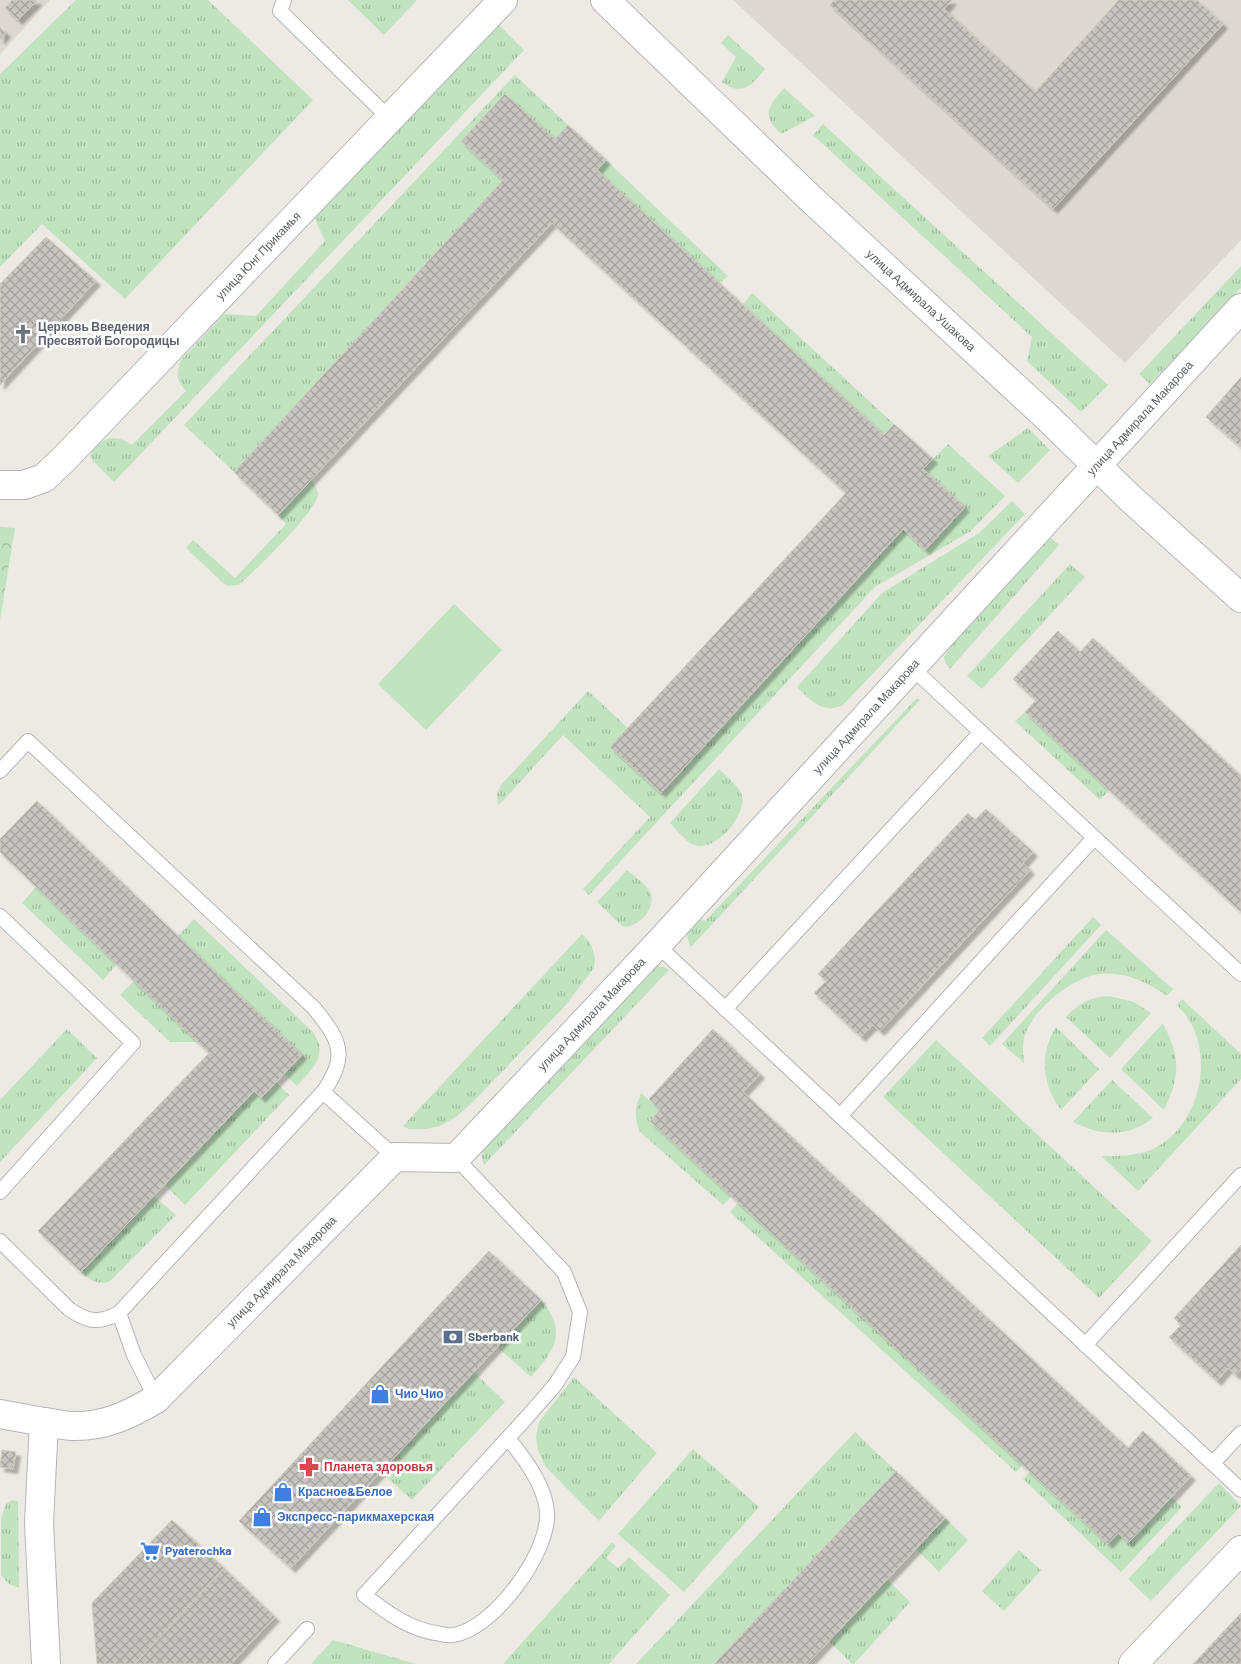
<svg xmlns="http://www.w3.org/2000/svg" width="1241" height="1664" font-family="Barlow,sans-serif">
	<defs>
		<pattern id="grass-tufts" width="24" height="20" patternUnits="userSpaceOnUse" patternTransform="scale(1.25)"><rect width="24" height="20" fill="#c2e3c0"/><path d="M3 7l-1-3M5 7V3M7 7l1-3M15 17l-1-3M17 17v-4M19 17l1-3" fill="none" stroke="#a1bba0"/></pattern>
		<pattern id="forest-crowns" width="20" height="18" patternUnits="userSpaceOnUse" patternTransform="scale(1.25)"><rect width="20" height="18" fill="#c2e3c0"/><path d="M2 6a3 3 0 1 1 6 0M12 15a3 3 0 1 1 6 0" fill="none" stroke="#a1bba0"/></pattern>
		<pattern id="building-cross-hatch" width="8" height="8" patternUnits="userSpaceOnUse" patternTransform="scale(1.25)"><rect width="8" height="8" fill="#c8c5c0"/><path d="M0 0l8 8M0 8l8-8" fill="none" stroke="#a5a3a0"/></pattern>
		<filter id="shadow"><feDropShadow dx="4.5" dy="4.5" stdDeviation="1" flood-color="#0004"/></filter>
	</defs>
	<rect width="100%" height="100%" fill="#edeae3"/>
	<g fill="#ddd9d1">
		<polygon points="0,0 50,0 0,54"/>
		<polygon points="733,0 1241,0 1241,240 1125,363"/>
	</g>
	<g fill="url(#grass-tufts)">
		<polygon points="76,0 208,0 313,100 125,299 42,224 0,267 0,74"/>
		<polygon points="348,0 417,0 384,35"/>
		<path d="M497 23 524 50 114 482 92 460 90 456C99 437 116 433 132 445L186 391C177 381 175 373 181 360L224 314 256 316 325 241 314 217Z"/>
		<path d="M728 35 765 69C752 85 742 97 722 82L736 57 721 43Z"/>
		<polygon points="515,75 568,125 555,139 505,94 461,141 503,180 234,472 184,425"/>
		<path d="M784 88 815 116 781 134C761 115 768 106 784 88Z"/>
		<polygon points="823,124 1108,385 1081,412 1027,361 1032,337 813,135"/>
		<polygon points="606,160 728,276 720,283 597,170"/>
		<polygon points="1241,266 1241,288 1150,384 1139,374"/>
		<polygon points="752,293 894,424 884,435 743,304"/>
		<polygon points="1028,428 1050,450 1018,483 988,456"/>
		<path d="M948 444 1005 496 971 531 875 587 589 895 583 889 650 817 563 735 499 805C495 797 497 791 502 784L588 691 628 728 610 747 661 793 903 529 964 506 923 469Z"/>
		<path d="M312 480C315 485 319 491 317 498 313 514 254 572 239 585L228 586 223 583 186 548 193 540 235 578 286 524 278 515Z"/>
		<path d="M1012 501 1025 514 843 705C824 715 810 700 797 687L882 593 979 533Z"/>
		<polygon points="1049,536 1059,545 950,669 946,664 944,657 950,647"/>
		<polygon points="1070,564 1085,577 982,689 967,676"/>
		<path d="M917 698 920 700 691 947C685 935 685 928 694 918L705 921Z"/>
		<polygon points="1025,712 1109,790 1100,800 1015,721"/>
		<path d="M719 769C726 777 739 785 742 796 746 816 718 849 697 846 687 844 677 830 670 823Z"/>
		<path d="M627 870C634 876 646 884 650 892 657 907 638 930 622 926L597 902Z"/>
		<polygon points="36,887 117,964 103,980 22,903"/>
		<polygon points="1093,917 1101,925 990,1046 982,1038"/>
		<path d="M194 919 313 1032C329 1055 313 1068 297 1086L284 1074 302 1055 178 936Z"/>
		<path d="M1106 930 1173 989 1167 996C1148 982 1123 971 1099 974 1072 978 1036 1007 1026 1032 1022 1042 1023 1052 1024 1063L1002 1044Z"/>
		<polygon points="582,934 589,941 593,950 595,959 594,968 565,1006 475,1100 456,1117 440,1126 426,1129 409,1129 403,1126"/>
		<polygon points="657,966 664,967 669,970 484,1165 482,1160 483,1144 651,968"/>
		<polygon points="134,981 198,1042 170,1042 120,995"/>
		<path d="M1109 996 1134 1002 1151 1013 1110 1058 1066 1017C1079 1003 1090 997 1109 996Z"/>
		<path d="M1182 999 1241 1054V1079L1138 1191 1101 1156C1117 1156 1136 1156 1151 1150 1197 1130 1215 1062 1189 1020 1186 1014 1181 1010 1177 1005Z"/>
		<path d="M1163 1023C1180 1058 1181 1074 1164 1110L1121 1069Z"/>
		<path d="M1056 1027 1099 1069 1061 1110C1042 1085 1039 1054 1056 1027Z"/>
		<polygon points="67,1029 97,1058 0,1162 0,1100"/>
		<polygon points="936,1040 1152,1241 1099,1298 883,1097"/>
		<path d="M1112 1080 1153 1118C1127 1138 1101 1136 1073 1122Z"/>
		<polygon points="276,1082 289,1095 185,1205 165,1185 254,1091"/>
		<path d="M641 1093 660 1110 732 1196 723 1205 640 1132C634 1118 635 1107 641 1093Z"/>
		<path d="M154 1196 176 1215 110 1281C98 1286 91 1280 81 1272Z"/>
		<polygon points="739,1202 1023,1465 1016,1472 730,1212"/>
		<path d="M541 1300C568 1332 555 1350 531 1377L497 1347Z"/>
		<polygon points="474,1372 505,1402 412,1500 381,1472"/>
		<polygon points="574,1377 657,1453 599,1521 545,1466 538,1450 536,1437 539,1422"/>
		<polygon points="855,1432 896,1471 714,1664 636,1664"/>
		<polygon points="693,1449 759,1507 684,1592 618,1534"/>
		<polygon points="1030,1472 1118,1533 1128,1543 1171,1497 1182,1507 1121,1572 1023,1479"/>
		<polygon points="1219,1483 1241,1506 1151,1601 1128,1579"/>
		<polygon points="12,1500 18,1501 19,1588 9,1584 1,1575 1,1518 6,1504"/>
		<polygon points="945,1518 968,1540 939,1572 916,1549"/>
		<polygon points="612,1542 616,1546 606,1558 618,1568 629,1557 670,1595 609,1664 503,1664"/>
		<polygon points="1019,1550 1041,1570 1004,1611 982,1591"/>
		<polygon points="887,1579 910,1602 854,1664 852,1664 829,1641"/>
		<polygon points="333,1640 416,1664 311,1664"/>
	</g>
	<polygon fill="url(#forest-crowns)" points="0,527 15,528 0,620"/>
	<polygon fill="#c2e3c0" points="454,604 502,650 426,730 378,684"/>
	<g fill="url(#building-cross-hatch)" stroke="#d1cbc1" filter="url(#shadow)">
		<polygon points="12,0 36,0 37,1 18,20 5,8"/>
		<polygon points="834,0 952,0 944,9 1035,92 1119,0 1197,0 1223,24 1053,209 830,5"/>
		<polygon points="0,27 6,33 0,40"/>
		<polygon points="505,94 555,139 568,125 606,160 597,170 884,435 894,424 933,459 923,469 965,507 925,550 903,529 661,793 610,747 846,493 552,223 278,515 234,472 503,180 461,141"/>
		<polygon points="46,237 96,281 0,385 0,284"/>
		<polygon points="1241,377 1241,447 1206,417"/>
		<polygon points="1058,631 1080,652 1093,638 1241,776 1241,912 1025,712 1036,700 1013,679"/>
		<polygon points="37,801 302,1055 261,1098 254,1091 81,1272 38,1231 209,1053 0,852 0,839"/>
		<polygon points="986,809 1033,852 1023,863 1030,870 880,1031 873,1025 861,1037 814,993 826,981 818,974 968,813 975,820"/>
		<polygon points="713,1029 760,1074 743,1092 1128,1448 1143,1431 1191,1476 1128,1543 1118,1533 1108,1544 650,1121 660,1110 649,1099"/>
		<polygon points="1241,1245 1241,1369 1236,1375 1228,1368 1217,1381 1169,1337 1181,1325 1174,1318"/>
		<polygon points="489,1251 541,1300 291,1568 239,1521"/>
		<polygon points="2,1450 16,1452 13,1469 0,1467"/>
		<polygon points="896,1471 945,1518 829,1641 807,1664 714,1664"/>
		<polygon points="172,1520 224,1568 135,1664 97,1664 92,1603"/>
		<polygon points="224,1568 275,1617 231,1664 135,1664"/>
		<polygon points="1241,1613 1241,1664 1193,1664"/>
	</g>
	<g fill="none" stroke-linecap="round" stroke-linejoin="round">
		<defs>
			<g id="lane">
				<polyline points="284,0 280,11 390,119"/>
				<polyline points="911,667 1241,974"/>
				<path d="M0 771 28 741 314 1008C340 1040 349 1056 323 1092"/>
				<polyline points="0,916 133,1043 0,1192"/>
				<polyline points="657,945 1241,1490"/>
				<polyline points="725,1009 981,732"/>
				<polyline points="840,1116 1094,838"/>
				<path d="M456 1158 564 1272 580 1312 573 1357 555 1385 528 1416 364 1595C389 1614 410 1630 441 1634 445 1635 449 1636 453 1635 493 1630 550 1552 547 1512 545 1485 524 1458 508 1438"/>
				<path d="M0 1241 69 1309C88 1322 98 1324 119 1313"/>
				<polyline points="1085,1345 1241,1175"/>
				<polyline points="156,1399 134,1355 119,1313 323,1092 395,1157"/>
				<polyline points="1213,1463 1241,1433"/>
				<polyline points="275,1664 307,1629"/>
			</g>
			<g id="street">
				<path id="s1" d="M0 485H24L44 478 65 458 503 0"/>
				<polyline points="0,1414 44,1422"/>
				<path id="s2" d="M46 1664 39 1523 44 1422C53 1423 63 1426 72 1426 104 1427 129 1415 156 1399L395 1157 456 1158 657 945 1241 308"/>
				<polyline points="1133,1664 1241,1550"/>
			</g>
			<g id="secondary">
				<path id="s3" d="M605 0 810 198 1048 418 1130 498 1241 598"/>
			</g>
		</defs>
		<use href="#lane" stroke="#b3b6b9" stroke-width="16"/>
		<use href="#street" stroke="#b3b6b9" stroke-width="30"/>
		<use href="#secondary" stroke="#b4b8bc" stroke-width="30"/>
		<use href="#lane" stroke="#fff" stroke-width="14"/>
		<use href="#street" stroke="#fff" stroke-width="28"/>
		<use href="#secondary" stroke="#fff" stroke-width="28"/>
	</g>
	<defs>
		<symbol id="church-bare" viewBox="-9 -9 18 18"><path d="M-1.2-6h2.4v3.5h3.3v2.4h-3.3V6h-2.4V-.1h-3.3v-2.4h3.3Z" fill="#6b7280" stroke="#fff" stroke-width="2.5" paint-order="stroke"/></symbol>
		<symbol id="bank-bare" viewBox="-9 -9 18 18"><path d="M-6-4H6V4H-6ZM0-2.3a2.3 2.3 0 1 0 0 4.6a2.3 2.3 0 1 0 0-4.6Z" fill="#5c6f8a" stroke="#fff" stroke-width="2.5" paint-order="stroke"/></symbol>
		<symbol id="shop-bare" viewBox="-9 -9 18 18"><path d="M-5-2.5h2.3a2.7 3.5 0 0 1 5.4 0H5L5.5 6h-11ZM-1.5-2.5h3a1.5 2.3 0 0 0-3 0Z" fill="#3f7fe0" stroke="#fff" stroke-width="2.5" paint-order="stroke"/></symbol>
		<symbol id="pharmacy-bare" viewBox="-9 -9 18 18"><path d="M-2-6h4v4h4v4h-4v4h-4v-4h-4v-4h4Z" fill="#e0444e" stroke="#fff" stroke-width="2.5" paint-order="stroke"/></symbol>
		<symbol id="supermarket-bare" viewBox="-9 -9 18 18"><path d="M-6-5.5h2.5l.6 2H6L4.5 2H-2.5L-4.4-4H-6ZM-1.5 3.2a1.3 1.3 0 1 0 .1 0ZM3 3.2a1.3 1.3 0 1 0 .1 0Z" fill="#3f7fe0" stroke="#fff" stroke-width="2.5" paint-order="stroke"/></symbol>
	</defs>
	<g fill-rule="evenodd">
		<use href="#church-bare" x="9" y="320" width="28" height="28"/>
		<use href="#bank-bare" x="439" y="1323" width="28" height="28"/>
		<use href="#shop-bare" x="366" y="1380" width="28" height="28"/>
		<use href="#pharmacy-bare" x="295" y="1453" width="28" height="28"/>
		<use href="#shop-bare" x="269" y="1478" width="28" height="28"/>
		<use href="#shop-bare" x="248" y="1503" width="28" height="28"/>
		<use href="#supermarket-bare" x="136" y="1537" width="28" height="28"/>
	</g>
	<g text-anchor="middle" stroke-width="5" stroke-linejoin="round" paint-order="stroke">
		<g font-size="12" fill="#5b5f63" stroke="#fff">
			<text dy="4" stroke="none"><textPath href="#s1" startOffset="354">улица Юнг Прикамья</textPath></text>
			<text dy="4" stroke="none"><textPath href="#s3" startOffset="436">улица Адмирала Ушакова</textPath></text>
			<text dy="4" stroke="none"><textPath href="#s2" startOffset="1769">улица Адмирала Макарова</textPath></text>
			<text dy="4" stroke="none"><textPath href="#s2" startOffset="1364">улица Адмирала Макарова</textPath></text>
			<text dy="4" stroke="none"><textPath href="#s2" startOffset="959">улица Адмирала Макарова</textPath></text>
			<text dy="4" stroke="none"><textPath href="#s2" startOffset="539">улица Адмирала Макарова</textPath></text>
		</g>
		<g font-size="12" font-weight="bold" fill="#5b616d" stroke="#fff" text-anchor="start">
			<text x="38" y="331">Церковь Введения<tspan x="38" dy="14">Пресвятой Богородицы</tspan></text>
		</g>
		<g font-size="12" font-weight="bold" fill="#4e5e75" stroke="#fff" text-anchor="start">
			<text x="468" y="1341">Sberbank</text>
		</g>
		<g font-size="12" font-weight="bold" fill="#366cbe" stroke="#fff" text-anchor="start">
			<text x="395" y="1398">Чио Чио</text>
			<text x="298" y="1496">Красное&amp;Белое</text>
			<text x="277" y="1521">Экспресс-парикмахерская</text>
			<text x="165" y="1555">Pyaterochka</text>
		</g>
		<g font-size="12" font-weight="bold" fill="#be3a42" stroke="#fff" text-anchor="start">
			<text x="324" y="1471">Планета здоровья</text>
		</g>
	</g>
</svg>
